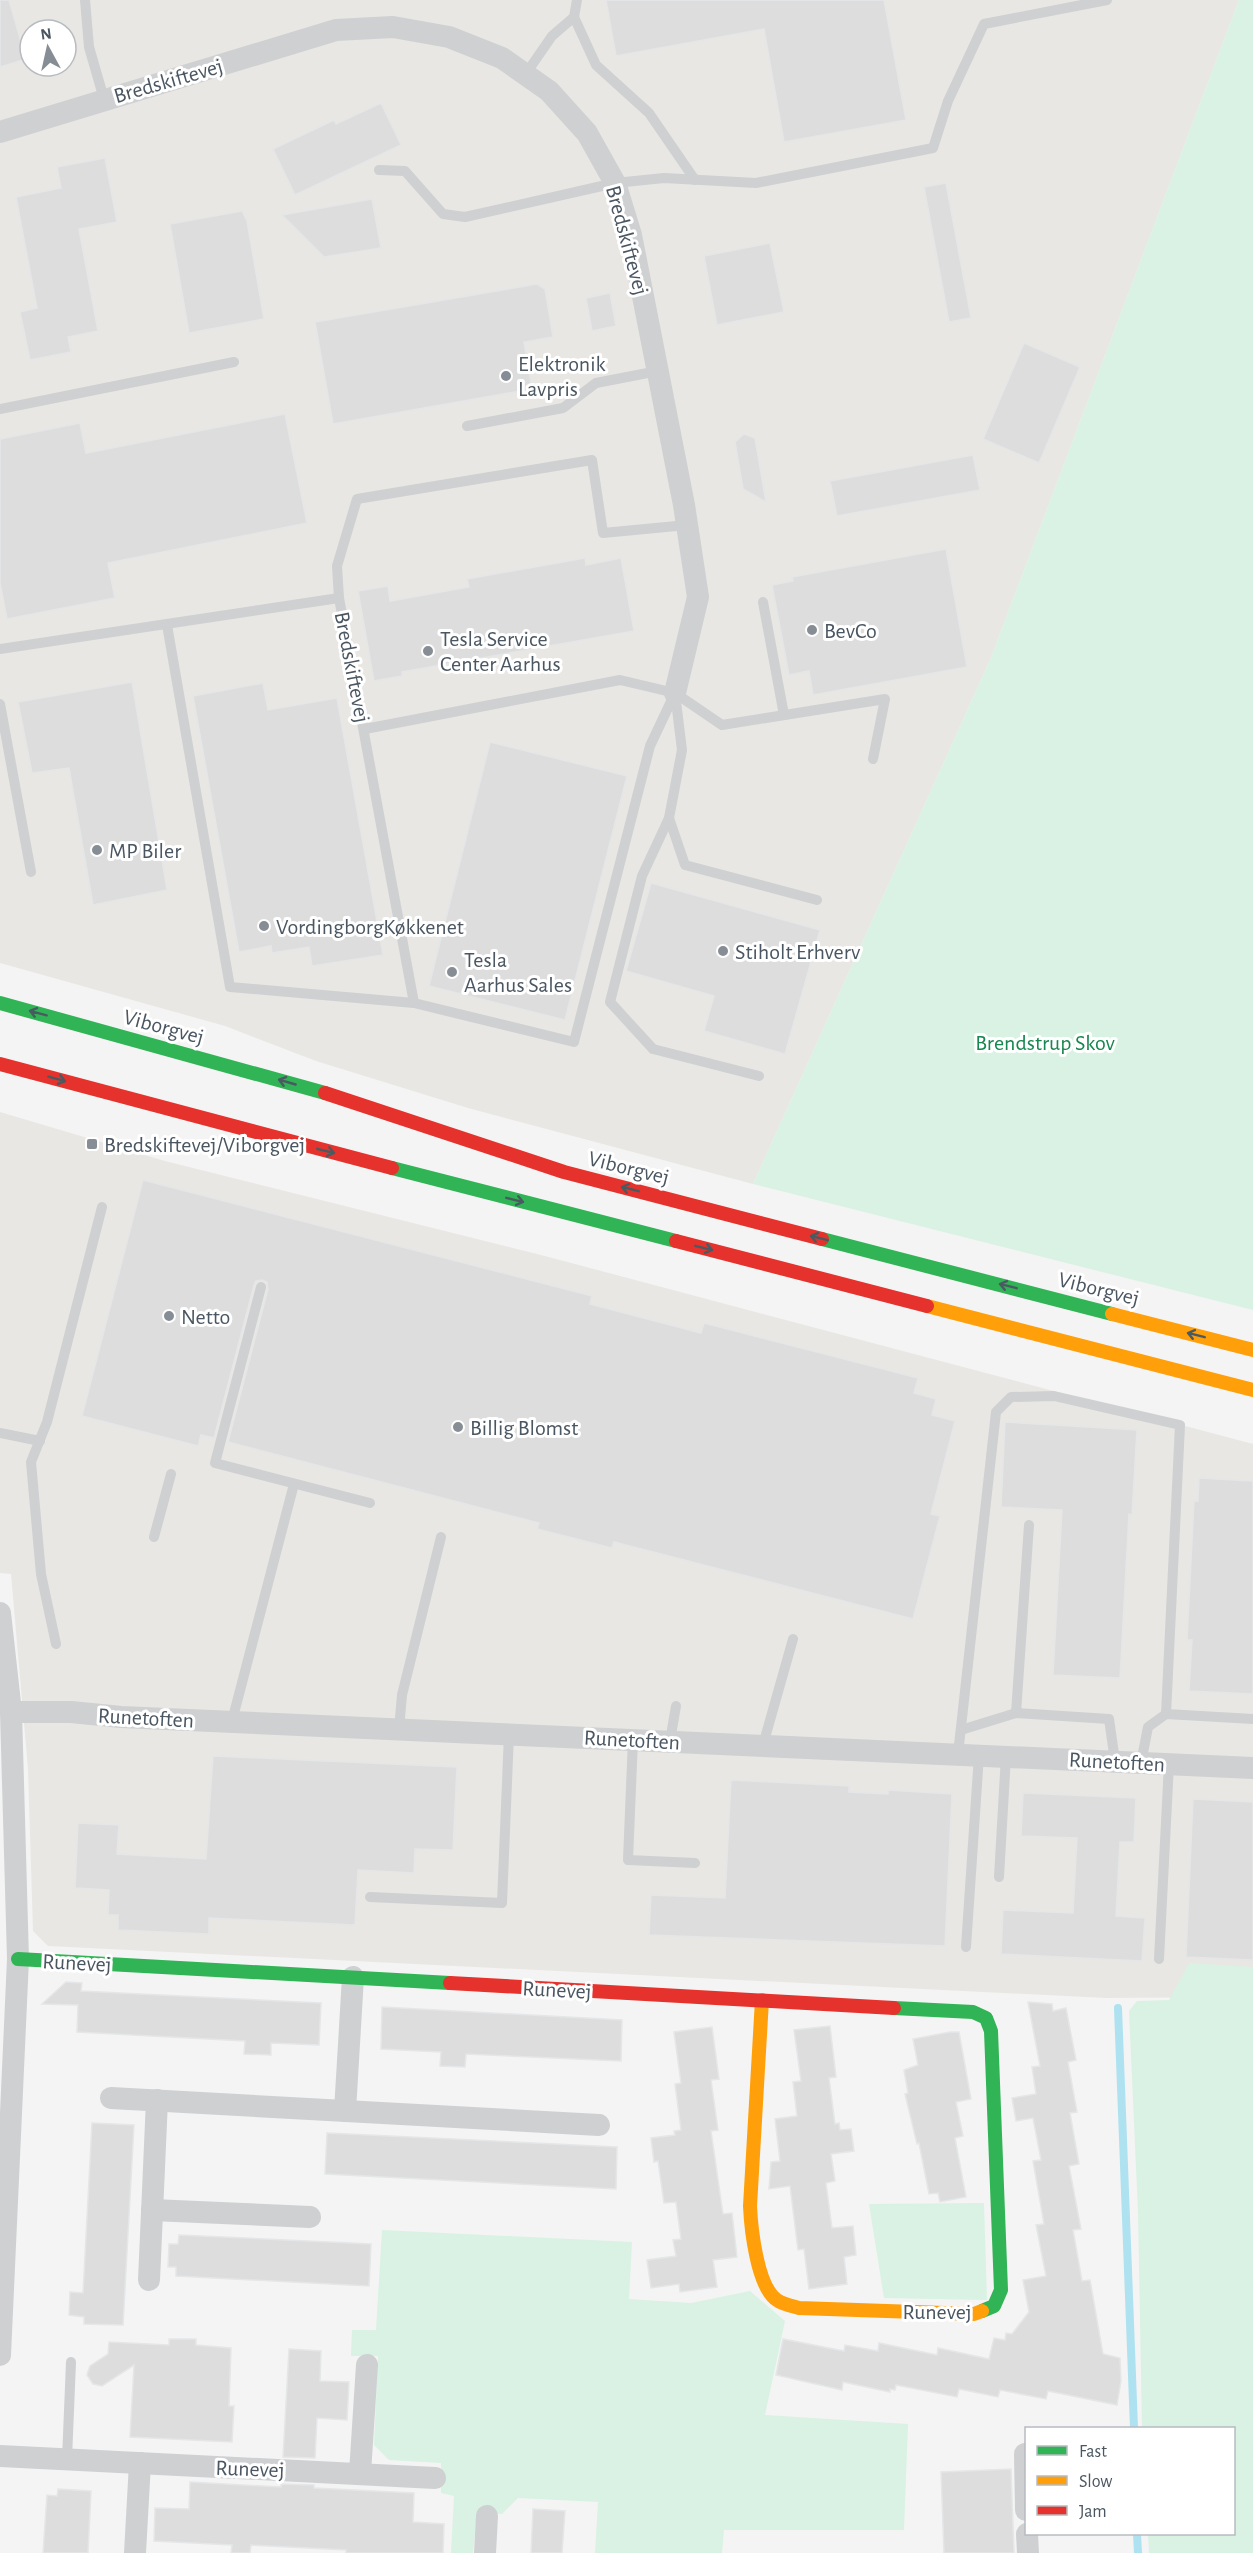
<svg xmlns="http://www.w3.org/2000/svg" width="1253" height="2553" font-family="'Alegreya Sans',sans-serif">
	<rect width="100%" height="100%" fill="#f4f4f4"/>
	<g fill="#e8e7e3" fill-rule="evenodd">
		<path d="M0 0H1239L990 660 753 1184 468 1108 316 1061 225 1026 0 963ZM30 30H66V66H30Z"/>
		<polygon points="0,1112 165,1161 541,1255 1253,1444 1253,1997 1106,1998 48,1946 33,1931 28,1769 11,1574 0,1573"/>
	</g>
	<g fill="#d9f2e3">
		<polygon points="1239,0 1253,0 1253,1310 753,1184 990,660"/>
		<polygon points="1189,1963 1253,1967 1253,2553 1149,2553 1148,2534 1234,2534 1234,2428 1142,2428 1138,2212 1129,2011 1137,2001 1169,2000"/>
		<polygon points="984,2203 987,2300 884,2298 869,2204"/>
		<polygon points="382,2230 632,2242 629,2299 691,2303 750,2291 785,2321 765,2415 908,2424 904,2530 724,2530 722,2553 595,2553 598,2502 518,2498 502,2514 477,2512 473,2553 451,2553 454,2496 441,2493 441,2463 389,2460 374,2445 378,2356 351,2356 352,2330 376,2330"/>
	</g>
	<g fill="none" stroke-linecap="round" stroke-linejoin="round">
		<g stroke="#aee2f0" stroke-width="8">
			<polyline points="1118,2008 1134,2428"/>
			<polyline points="1137,2534 1138,2553"/>
		</g>
	</g>
	<g fill="#ddddde" stroke="#e5e6e7" stroke-width="1.5">
		<polygon points="0,0 9,0 26,59 0,67"/>
		<polygon points="606,0 884,0 906,120 784,142 764,29 616,56"/>
		<polygon points="381,103 401,145 295,195 273,149 334,120 336,124"/>
		<polygon points="105,158 117,222 79,229 98,331 68,337 71,352 30,360 20,312 37,308 16,197 61,188 57,167"/>
		<polygon points="946,183 971,318 949,322 924,187"/>
		<polygon points="372,199 381,248 324,257 282,215"/>
		<polygon points="242,211 247,221 264,319 189,333 170,224"/>
		<polygon points="770,243 784,312 717,325 704,256"/>
		<polygon points="537,284 545,289 553,337 524,342 532,389 333,424 315,322"/>
		<polygon points="610,293 616,326 592,331 586,298"/>
		<polygon points="1024,343 1080,367 1039,463 983,439"/>
		<polygon points="285,414 307,523 108,563 115,598 7,619 0,583 0,439 80,423 86,453"/>
		<polygon points="744,434 755,438 766,502 743,489 735,442"/>
		<polygon points="973,455 980,490 837,516 830,481"/>
		<polygon points="946,549 967,667 813,695 809,671 789,675 772,585 793,581 792,577"/>
		<polygon points="585,558 586,565 621,558 634,631 402,672 402,676 374,681 358,591 388,586 390,601 469,587 467,579"/>
		<polygon points="132,682 167,890 93,905 69,768 32,773 18,702"/>
		<polygon points="263,683 268,710 337,698 383,955 312,966 309,947 272,953 271,946 239,952 193,696"/>
		<polygon points="490,742 627,776 565,1020 429,986"/>
		<polygon points="651,883 820,930 785,1054 704,1031 714,996 626,971"/>
		<polygon points="143,1180 592,1296 590,1304 701,1333 704,1323 918,1378 914,1393 936,1399 932,1415 955,1421 931,1514 940,1516 913,1619 614,1542 612,1548 537,1529 539,1523 228,1442 268,1289 267,1282 262,1280 256,1281 254,1285 214,1438 201,1435 198,1446 82,1416"/>
		<polygon points="1005,1422 1137,1430 1132,1515 1129,1514 1120,1678 1053,1675 1062,1510 1001,1507"/>
		<polygon points="1199,1478 1253,1481 1253,1694 1189,1691 1192,1640 1187,1640 1194,1501 1198,1501"/>
		<polygon points="213,1756 457,1767 453,1850 415,1849 414,1873 358,1870 355,1925 209,1918 209,1934 118,1930 118,1915 108,1915 109,1890 75,1888 78,1823 119,1825 117,1854 206,1859"/>
		<polygon points="731,1780 849,1786 849,1792 888,1794 888,1790 952,1794 945,1946 649,1935 651,1895 725,1898"/>
		<polygon points="1023,1793 1136,1798 1134,1842 1120,1842 1116,1916 1145,1918 1142,1961 1001,1954 1003,1910 1073,1913 1077,1838 1021,1836"/>
		<polygon points="1193,1799 1253,1802 1253,1960 1186,1957"/>
		<polygon points="66,1982 82,1983 81,1991 321,2003 319,2045 271,2043 271,2055 244,2054 245,2041 77,2032 78,2005 42,2004"/>
		<polygon points="1028,2002 1052,2004 1053,2011 1066,2008 1076,2060 1068,2062 1077,2112 1070,2113 1079,2164 1069,2166 1081,2229 1073,2230 1082,2281 1090,2280 1103,2354 1120,2358 1121,2381 1117,2405 1048,2391 1046,2399 1000,2390 998,2397 959,2389 957,2397 896,2385 895,2390 890,2389 890,2392 843,2382 842,2390 776,2375 783,2339 844,2351 845,2345 878,2351 879,2343 937,2355 938,2348 989,2359 994,2338 1005,2340 1006,2333 1012,2334 1029,2312 1023,2280 1046,2276 1036,2225 1044,2224 1033,2161 1041,2160 1033,2118 1016,2121 1012,2098 1036,2094 1032,2067 1040,2066"/>
		<polygon points="382,2007 622,2020 621,2061 466,2054 465,2067 440,2066 441,2052 381,2049"/>
		<polygon points="830,2026 836,2077 829,2078 835,2124 839,2123 840,2130 851,2129 854,2151 831,2154 835,2181 826,2183 832,2228 853,2226 856,2255 844,2257 847,2284 809,2289 804,2249 798,2250 790,2186 769,2189 771,2162 780,2161 775,2119 797,2116 793,2082 801,2081 794,2030"/>
		<polygon points="712,2027 719,2079 711,2080 718,2130 711,2131 723,2214 732,2213 737,2257 713,2260 717,2287 680,2292 679,2284 651,2288 647,2260 676,2256 673,2240 681,2239 676,2202 664,2203 658,2161 654,2162 651,2138 675,2135 674,2131 681,2130 675,2084 681,2083 674,2032"/>
		<polygon points="950,2032 959,2032 971,2099 956,2102 963,2136 955,2138 966,2197 940,2202 938,2193 929,2194 919,2143 917,2144 905,2094 908,2093 904,2070 918,2065 913,2039"/>
		<polygon points="92,2123 134,2125 123,2325 84,2324 84,2317 69,2315 70,2292 83,2293"/>
		<polygon points="327,2133 617,2147 616,2189 325,2174"/>
		<polygon points="179,2235 371,2244 369,2286 176,2276 176,2267 168,2267 169,2244 178,2244"/>
		<polygon points="169,2339 196,2339 196,2345 231,2348 229,2406 234,2406 232,2442 130,2437 134,2365 102,2386 93,2384 87,2375 90,2366 108,2354 109,2342 169,2345"/>
		<polygon points="289,2349 321,2351 320,2381 349,2382 347,2420 317,2418 315,2458 283,2457"/>
		<polygon points="1011,2469 1014,2553 944,2553 941,2472"/>
		<polygon points="190,2482 281,2487 281,2484 314,2485 314,2488 414,2493 413,2522 444,2524 443,2553 346,2553 346,2550 251,2545 250,2553 231,2553 232,2545 154,2541 155,2508 189,2509"/>
		<polygon points="58,2489 91,2491 88,2553 43,2553 47,2495 57,2496"/>
		<polygon points="533,2509 565,2511 562,2553 531,2553"/>
	</g>
	<g fill="none" stroke-linecap="round" stroke-linejoin="round">
		<g stroke="#ced0d2" stroke-width="10">
			<polyline points="85,0 89,47 104,99"/>
			<polyline points="574,17 596,65 649,113 695,180"/>
			<polyline points="525,75 552,36 574,17 577,0"/>
			<polyline points="379,170 405,171 443,214 465,217 615,183 664,178 756,183 933,148 948,101 984,24 1107,0"/>
			<polyline points="0,409 234,362"/>
			<polyline points="467,426 563,408 596,383 658,371"/>
			<polyline points="339,598 337,566 357,499 592,460 603,533 687,525"/>
			<polyline points="763,602 784,715"/>
			<polyline points="167,625 230,987 414,1003 574,1042 650,746 675,693"/>
			<polyline points="0,649 339,598 414,1003"/>
			<polyline points="675,693 682,750 669,818 685,865 817,900"/>
			<polyline points="0,704 31,872"/>
			<polyline points="365,729 620,680 675,693 722,725 885,699 873,759"/>
			<polyline points="669,818 642,876 610,1002 653,1049 759,1076"/>
			<polyline points="261,1287 215,1463 370,1503"/>
			<polyline points="0,1433 40,1441"/>
			<polyline points="154,1537 171,1474"/>
			<polyline points="56,1644 41,1574 31,1462 47,1422 102,1207"/>
			<polyline points="1016,1713 1029,1525"/>
			<polyline points="232,1721 294,1484"/>
			<polyline points="399,1729 402,1695 441,1537"/>
			<polyline points="961,1730 1016,1713 1109,1719 1115,1761"/>
			<polyline points="633,1739 628,1860 695,1863"/>
			<polyline points="670,1741 676,1706"/>
			<polyline points="763,1745 793,1639"/>
			<polyline points="958,1754 996,1412 1011,1397 1054,1396 1180,1425 1166,1714"/>
			<polyline points="1141,1763 1148,1727 1166,1714 1253,1719"/>
			<polyline points="999,1877 1006,1756"/>
			<polyline points="370,1897 502,1903 509,1734"/>
			<polyline points="966,1947 979,1755"/>
			<polyline points="1159,1959 1169,1764"/>
			<polyline points="67,2459 71,2362"/>
		</g>
		<g stroke="#ced0d2" stroke-width="22">
			<polyline points="0,132 336,30 393,27 449,37 502,58 549,91 587,133 615,183 631,235 684,505 698,597 675,693"/>
			<polyline points="0,1613 11,1712 18,1959 0,2355"/>
			<polyline points="11,1712 71,1712 121,1717 1253,1768"/>
			<polyline points="111,2098 599,2125"/>
			<polyline points="345,2111 353,1977"/>
			<polyline points="152,2210 310,2217"/>
			<polyline points="149,2280 157,2100"/>
			<polyline points="1025,2454 1026,2510"/>
			<polyline points="0,2456 435,2478"/>
			<polyline points="360,2473 367,2365"/>
			<polyline points="1027,2534 1028,2553"/>
			<polyline points="135,2553 140,2463"/>
			<polyline points="485,2553 487,2516"/>
		</g>
		<g stroke="#30b455" stroke-width="14">
			<polyline points="0,1003 325,1093"/>
			<polyline points="392,1168 676,1241"/>
			<polyline points="822,1239 1112,1314"/>
			<polyline points="18,1959 450,1983"/>
			<polyline points="894,2008 973,2012 986,2018 991,2031 1001,2290 994,2306 982,2311"/>
		</g>
		<g stroke="#ff9f0a" stroke-width="14">
			<polyline points="927,1306 1253,1390"/>
			<polyline points="1112,1314 1253,1350"/>
			<path d="M762 2000 750 2206C751 2228 757 2287 777 2300 782 2304 792 2306 799 2308L974 2314 982 2311"/>
		</g>
		<g stroke="#e5322d" stroke-width="14">
			<polyline points="0,1064 392,1168"/>
			<polyline points="325,1093 564,1172 822,1239"/>
			<polyline points="676,1241 927,1306"/>
			<polyline points="450,1983 894,2008"/>
		</g>
	</g>
	<defs><path id="oneway-shaft" d="M-6 0H5M1.5-3L5.5 0L1.5 3" fill="none" stroke-width="1.6" stroke-linecap="round" stroke-linejoin="round" transform="scale(1.5)"/></defs>
	<g stroke="#495b60">
		<use href="#oneway-shaft" transform="translate(38 1013) rotate(-165)"/>
		<use href="#oneway-shaft" transform="translate(57 1079) rotate(15)"/>
		<use href="#oneway-shaft" transform="translate(287 1082) rotate(-164)"/>
		<use href="#oneway-shaft" transform="translate(326 1151) rotate(14)"/>
		<use href="#oneway-shaft" transform="translate(630 1189) rotate(-166)"/>
		<use href="#oneway-shaft" transform="translate(515 1200) rotate(14)"/>
		<use href="#oneway-shaft" transform="translate(819 1238) rotate(-166)"/>
		<use href="#oneway-shaft" transform="translate(704 1248) rotate(14)"/>
		<use href="#oneway-shaft" transform="translate(1008 1286) rotate(-166)"/>
		<use href="#oneway-shaft" transform="translate(1196 1335) rotate(-166)"/>
	</g>
	<g fill="#868d94" stroke="#fff" stroke-width="2">
		<circle cx="506" cy="376" r="6"/>
		<circle cx="812" cy="630" r="6"/>
		<circle cx="428" cy="651" r="6"/>
		<circle cx="97" cy="850" r="6"/>
		<circle cx="264" cy="926" r="6"/>
		<circle cx="723" cy="951" r="6"/>
		<circle cx="452" cy="972" r="6"/>
		<rect x="86" y="1138" width="12" height="12" rx="3"/>
		<circle cx="169" cy="1316" r="6"/>
		<circle cx="458" cy="1427" r="6"/>
	</g>
	<g text-anchor="middle" stroke-width="6" stroke-linejoin="round" paint-order="stroke">
		<g font-size="22" fill="#4a5661" stroke="#fff">
			<text transform="translate(168 80) rotate(-16)" y="8">Bredskiftevej</text>
			<text transform="translate(628 240) rotate(75)" y="8">Bredskiftevej</text>
			<text transform="translate(353 667) rotate(79)" y="8">Bredskiftevej</text>
			<text transform="translate(164 1026) rotate(15)" y="8">Viborgvej</text>
			<text transform="translate(629 1167) rotate(14)" y="8">Viborgvej</text>
			<text transform="translate(1099 1288) rotate(14)" y="8">Viborgvej</text>
			<text transform="translate(146 1717) rotate(3)" y="8">Runetoften</text>
			<text transform="translate(632 1739) rotate(3)" y="8">Runetoften</text>
			<text transform="translate(1117 1761) rotate(3)" y="8">Runetoften</text>
			<text transform="translate(77 1962) rotate(3)" y="8">Runevej</text>
			<text transform="translate(557 1989) rotate(3)" y="8">Runevej</text>
			<text x="937" y="2319">Runevej</text>
			<text transform="translate(250 2468) rotate(2)" y="8">Runevej</text>
		</g>
		<g font-size="22" fill="#4a5661" stroke="#fff" text-anchor="start">
			<text x="518" y="371">Elektronik<tspan x="518" dy="25">Lavpris</tspan></text>
			<text x="824" y="638">BevCo</text>
			<text x="440" y="646">Tesla Service<tspan x="440" dy="25">Center Aarhus</tspan></text>
			<text x="109" y="858">MP Biler</text>
			<text x="276" y="934">VordingborgKøkkenet</text>
			<text x="735" y="959">Stiholt Erhverv</text>
			<text x="464" y="967">Tesla<tspan x="464" dy="25">Aarhus Sales</tspan></text>
			<text x="104" y="1152">Bredskiftevej/Viborgvej</text>
			<text x="181" y="1324">Netto</text>
			<text x="470" y="1435">Billig Blomst</text>
		</g>
		<g font-size="22" fill="#17864f" stroke="#fff">
			<text x="1045" y="1050">Brendstrup Skov</text>
		</g>
	</g>
	<rect x="1025" y="2427" width="210" height="108" fill="#ffffff" stroke="#b7bbc0" stroke-width="1.5"/>
	<rect x="1037" y="2446" width="30" height="9" fill="#30b455" stroke="#b7bbc0" stroke-width="1.5"/>
	<text x="1079" y="2457" font-size="18" fill="#4a5661">Fast</text>
	<rect x="1037" y="2476" width="30" height="9" fill="#ff9f0a" stroke="#b7bbc0" stroke-width="1.5"/>
	<text x="1079" y="2487" font-size="18" fill="#4a5661">Slow</text>
	<rect x="1037" y="2506" width="30" height="9" fill="#e5322d" stroke="#b7bbc0" stroke-width="1.5"/>
	<text x="1079" y="2517" font-size="18" fill="#4a5661">Jam</text>
	<g transform="translate(48 48) rotate(352)"><circle r="28" fill="#ffffff" stroke="#b7bbc0" stroke-width="1.5"/>
	<path d="M0-4.5L10 22L0 15L-10 22Z" fill="#868d94"/>
	<text y="-9" font-size="16" font-weight="bold" text-anchor="middle" fill="#4a5661">N</text>
	</g>
</svg>
